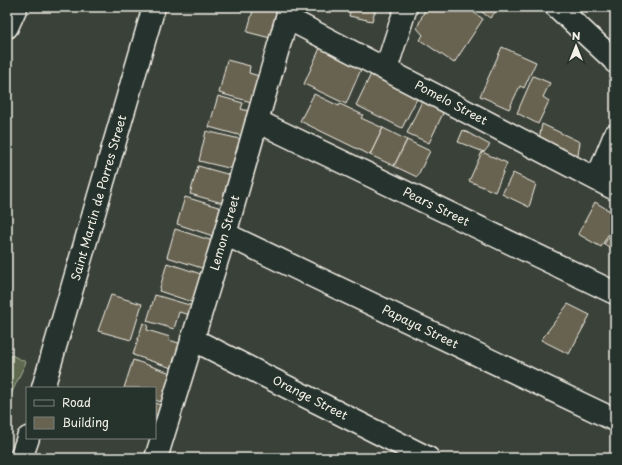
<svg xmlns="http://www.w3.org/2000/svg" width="622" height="465" font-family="'Playpen Sans',sans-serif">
	<rect width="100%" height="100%" fill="#3a4138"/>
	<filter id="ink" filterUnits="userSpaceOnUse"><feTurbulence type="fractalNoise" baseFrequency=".025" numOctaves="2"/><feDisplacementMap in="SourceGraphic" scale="8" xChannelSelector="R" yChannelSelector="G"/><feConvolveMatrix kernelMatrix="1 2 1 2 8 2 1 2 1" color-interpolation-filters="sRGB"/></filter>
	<g filter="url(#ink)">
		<polygon fill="#5d6b4d" stroke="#a8ae9a" points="7,353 26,362 7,403"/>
		<g fill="#686351" stroke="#f4f1e8">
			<polygon points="254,7 273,7 283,10 274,39 247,32"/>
			<polygon points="351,7 376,7 372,21 349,16"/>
			<polygon points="426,7 466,7 483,19 454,63 420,40 423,35 417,28"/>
			<polygon points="475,7 500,7 490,18"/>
			<polygon points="502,47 536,62 524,88 520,86 509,109 480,96"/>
			<polygon points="320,48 338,57 365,60 346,104 304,84"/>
			<polygon points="227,60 250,66 249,73 262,77 255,103 219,93"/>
			<polygon points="372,72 419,95 402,128 356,105"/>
			<polygon points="533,76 550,83 543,97 549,101 538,124 517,113"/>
			<polygon points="314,94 339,106 340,104 363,115 361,118 383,128 370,155 300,121"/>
			<polygon points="218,96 243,103 241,109 253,112 246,137 209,127"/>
			<polygon points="424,97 446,107 429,143 407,133"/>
			<polygon points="542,124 580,142 577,162 538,144"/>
			<polygon points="383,128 407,140 394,166 370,155"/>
			<polygon points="463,130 490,145 484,152 458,142"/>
			<polygon points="206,131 244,140 237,170 199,161"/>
			<polygon points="407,140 430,151 417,177 394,166"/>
			<polygon points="482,152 507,163 495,192 469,181"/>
			<polygon points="198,166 234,176 226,204 190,194"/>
			<polygon points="513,173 536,184 529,207 502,194"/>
			<polygon points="185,197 225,209 216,237 177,224"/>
			<polygon points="595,202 615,214 615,223 601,247 578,234"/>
			<polygon points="615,228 615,250 604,244"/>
			<polygon points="175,229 213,241 205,269 167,257"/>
			<polygon points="167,263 204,275 195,303 159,291"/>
			<polygon points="111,295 142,304 131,340 98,331"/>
			<polygon points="155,295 193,306 190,315 179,312 174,329 147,321"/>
			<polygon points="568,304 590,315 569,354 541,340"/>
			<polygon points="143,323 148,325 147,330 170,337 169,340 182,344 175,369 133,355"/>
			<polygon points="133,360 174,374 164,403 155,400 155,388 124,388"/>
			<polygon points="155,403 163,406 155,434"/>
		</g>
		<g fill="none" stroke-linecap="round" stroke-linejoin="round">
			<defs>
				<g id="street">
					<polyline points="557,7 614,60 615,62"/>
					<polyline points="287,18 615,189"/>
					<polyline points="7,27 16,7"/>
					<polyline points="386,69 406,7"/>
					<polyline points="257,121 615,293"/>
					<polyline points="597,179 615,135"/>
					<polyline points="225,234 615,420"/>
					<polyline points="192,339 428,458"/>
					<polyline points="43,388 154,7"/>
					<polyline points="21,458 28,438"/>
					<polyline points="156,458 225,234 257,121 290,7"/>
				</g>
			</defs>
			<use href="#street" stroke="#f4f1e8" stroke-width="25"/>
			<use href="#street" stroke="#26332d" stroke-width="22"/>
		</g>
	</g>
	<g text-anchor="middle" stroke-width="4" stroke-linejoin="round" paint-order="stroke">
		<g font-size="12" fill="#f4f1e8" stroke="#26332d">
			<text transform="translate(451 103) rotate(28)" y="4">Pomelo Street</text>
			<text transform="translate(99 198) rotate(-74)" y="4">Saint Martin de Porres Street</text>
			<text transform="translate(436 207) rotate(26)" y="4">Pears Street</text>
			<text transform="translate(225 233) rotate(-74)" y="4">Lemon Street</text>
			<text transform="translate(420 327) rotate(26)" y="4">Papaya Street</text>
			<text transform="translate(310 398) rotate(27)" y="4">Orange Street</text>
		</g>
	</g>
	<rect width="622" height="465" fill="none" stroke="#26332d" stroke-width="24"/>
	<rect x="12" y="12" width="598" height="441" fill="none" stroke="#f4f1e8" stroke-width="1.5" filter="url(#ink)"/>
	<rect x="26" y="387" width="130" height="52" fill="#26332d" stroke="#787f78"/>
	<rect x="34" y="400" width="20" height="6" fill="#26332d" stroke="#787f78"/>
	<text x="62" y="407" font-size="12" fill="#f4f1e8">Road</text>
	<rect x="34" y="417" width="20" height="12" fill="#686351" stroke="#787f78"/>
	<text x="62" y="427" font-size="12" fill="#f4f1e8">Building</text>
	<g transform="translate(576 46)" stroke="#26332d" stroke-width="3" paint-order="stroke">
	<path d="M0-3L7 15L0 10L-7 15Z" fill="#f4f1e8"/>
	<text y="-6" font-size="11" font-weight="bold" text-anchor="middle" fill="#f4f1e8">N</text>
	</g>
</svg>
